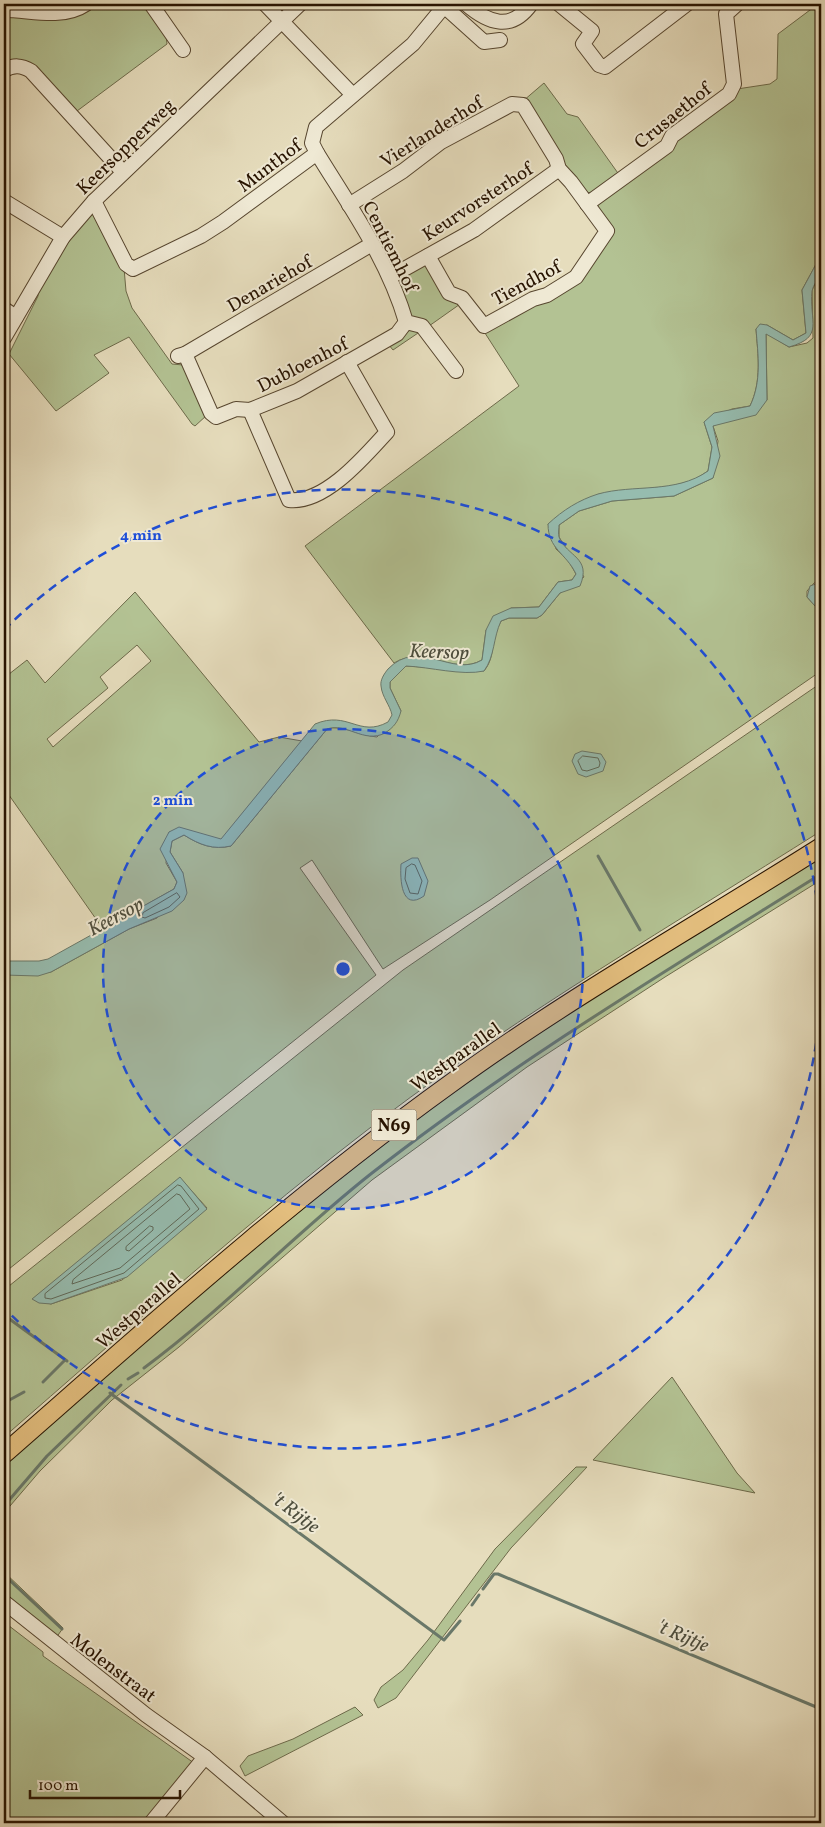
<svg xmlns="http://www.w3.org/2000/svg" width="825" height="1827" font-family="Vollkorn,serif">
	<rect width="100%" height="100%" fill="#e6ddbd"/>
	<filter id="stains"><feTurbulence type="fractalNoise" baseFrequency=".004" numOctaves="4"/><feColorMatrix values="0 0 0 0 .2 0 0 0 0 .09 0 0 0 0 .02 0 0 0 .5 -.17"/></filter>
	<radialGradient id="worn" r=".72"><stop offset=".6" stop-color="#630" stop-opacity="0"/><stop offset="1" stop-color="#630" stop-opacity=".3"/></radialGradient>
	<g fill="#b3c293" stroke="#6d6a4a" fill-rule="evenodd">
		<polygon points="97,4 144,4 166,35 167,44 73,114 44,81 4,65 4,15 89,9"/>
		<path d="M818 4H821V255L802 290 806 333 793 340 767 325 756 329C758 355 762 381 750 406L732 409 704 422 712 447 708 471 694 480 672 486 599 494 548 524 556 549 568 560 576 574 572 580 558 582 539 607 511 608 486 630 482 660C455 676 423 645 394 663L305 546 519 386 483 330 547 299 611 232 597 207 599 203 737 89 770 84 777 79 778 34Z"/>
		<polygon points="544,83 567,114 578,117 620,176 596,192 583,193 523,101"/>
		<polygon points="91,214 96,216 124,268 126,291 132,308 172,364 183,365 207,415 195,426 192,424 129,337 94,355 109,373 56,411 9,354 38,296 38,291 74,230"/>
		<polygon points="424,262 463,302 429,326 409,317 397,284 399,274"/>
		<path d="M821 273V582L814 583 807 591V597L815 606H821V671L490 900 383 969 312 860 300 868 376 975 4 1273V975L51 972 129 929 157 918 183 873 170 852 172 841 184 835C200 845 213 850 231 846L327 729C341 724 362 736 377 737L401 711 390 688V682L406 666 484 671C493 660 492 649 494 636 495 631 499 626 501 621L509 618H537L542 615 560 593 584 577 559 537V525L579 511 612 501 674 496 713 478 718 441 713 426 767 400 766 333 789 347 807 343 813 338 812 290Z"/>
		<polygon points="410,330 421,331 393,350 388,344"/>
		<path d="M135 592 259 742 279 737 302 741 221 840 169 832 166 863 177 882 174 889 103 929 4 788V678L27 660 45 683ZM137 645 151 661 53 747 47 739 108 688 100 677Z"/>
		<path d="M821 683V831C674 924 523 1012 384 1117 253 1217 128 1329 4 1437V1290L403 970ZM180 1178 207 1208 122 1280 51 1304 33 1299Z"/>
		<polygon points="821,849 821,880 665,977 527,1067 372,1180 179,1347 112,1400 40,1471 4,1513 4,1459 252,1245 454,1085"/>
		<polygon points="672,1377 737,1473 755,1493 593,1460"/>
		<polygon points="576,1467 587,1467 511,1548 396,1698 378,1708 374,1700 381,1687 403,1670 428,1640 495,1549"/>
		<polygon points="4,1572 63,1628 56,1638 4,1596"/>
		<polygon points="4,1622 43,1652 43,1656 194,1763 150,1823 4,1823"/>
		<polygon points="355,1707 363,1715 245,1776 240,1766 248,1756 293,1739"/>
	</g>
	<g fill="#96bcaf" stroke="#6a7869">
		<path d="M821 255C821 261 822 269 820 274 818 280 813 285 812 291 809 322 825 337 789 347L766 334 767 400 756 415 713 426 720 456 713 478 674 496 612 501 579 511 559 525C559 528 558 534 559 537 567 557 592 557 580 586L560 593 542 615 537 618H509L501 621C493 638 495 656 484 671 462 676 430 667 406 666L390 682V688L401 711C398 722 394 727 385 733 364 744 346 722 327 729L231 846C213 850 200 845 184 835L172 841 170 852 183 873 187 893 184 900 172 911 129 929 51 972 38 976 4 975V961H39L48 959 174 889 177 882 160 849 169 832 179 827 221 839 315 724C348 710 359 738 388 722L392 715C390 705 382 697 381 686 380 680 384 674 388 669 419 637 452 678 482 660L486 630 493 616 511 608 539 607 558 582 572 580 576 574C566 553 548 549 548 524 563 510 579 500 598 494 634 484 675 494 708 471L712 447 704 422 714 413 750 406C762 381 758 355 756 329L760 324 767 325 793 340 806 333 802 290Z"/>
		<polygon points="821,582 821,606 815,606 807,597 810,586"/>
		<polygon points="582,751 601,754 606,762 603,771 586,777 578,774 572,761 575,754"/>
		<path d="M412 858H418L428 881 424 896C401 912 400 879 401 864Z"/>
		<polygon points="180,1177 207,1209 127,1277 51,1304 39,1303 32,1299"/>
	</g>
	<g fill="none" stroke-linecap="round" stroke-linejoin="round">
		<g stroke="#5e6858" stroke-width="1">
			<polygon points="583,756 598,758 600,763 599,767 587,771 582,770 578,761"/>
			<polygon points="412,864 415,865 422,881 418,894 410,893 405,879 406,868"/>
			<polygon points="177,893 180,897 169,907 145,918 142,917 143,913"/>
			<polygon points="178,1185 181,1186 199,1209 124,1273 51,1299 45,1298 45,1294"/>
			<polygon points="177,1194 180,1195 190,1209 120,1268 72,1284 73,1280"/>
			<polygon points="150,1226 153,1227 153,1230 129,1251 126,1250 126,1247"/>
		</g>
		<g stroke="#6a7869" stroke-width="3">
			<polyline points="598,856 640,930"/>
			<polyline points="4,1315 67,1361"/>
			<path d="M144 1368C224 1309 293 1235 372 1173 514 1062 669 969 821 874"/>
			<polyline points="128,1379 138,1373"/>
			<polyline points="43,1382 65,1360"/>
			<polyline points="110,1393 444,1640 460,1621"/>
			<polyline points="4,1403 24,1392"/>
			<polyline points="4,1506 47,1456 121,1385"/>
			<polyline points="4,1575 62,1629"/>
			<polyline points="483,1589 494,1574 498,1574 821,1709"/>
			<polyline points="472,1605 479,1595"/>
		</g>
		<defs>
			<g id="minor">
				<polyline points="151,4 183,50"/>
				<polyline points="265,4 352,94"/>
				<path d="M466 4C488 23 511 32 531 4"/>
				<polyline points="559,4 592,31 583,44 599,65 605,67 687,4"/>
				<polyline points="444,6 484,42 500,40"/>
				<path d="M4 10C31 10 62 20 86 4"/>
				<path d="M4 70C14 65 21 65 31 71L123 172"/>
				<path d="M317 153C350 207 388 260 406 322L422 326 456 371"/>
				<polyline points="4,201 63,237"/>
				<polyline points="94,201 126,264 133,269 201,236 223,222 317,153 312,143 316,127 413,44 446,4"/>
				<polyline points="587,204 667,146 672,136 729,94 734,84 726,14 737,4"/>
				<polyline points="349,205 403,171 441,142 512,104 523,105 556,159 559,169 571,182 607,231 576,277 547,295 533,299 484,326 462,298 449,293 428,256"/>
				<polyline points="390,277 474,230 559,169"/>
				<polyline points="4,309 16,317"/>
				<polyline points="4,338 63,237 94,201 300,4"/>
				<polyline points="185,354 211,413 216,417 236,409 250,410 297,391 397,334 406,322"/>
				<polyline points="178,356 185,354 372,244"/>
				<path d="M250 410 289 500C325 504 365 456 387 432L347 362"/>
				<polyline points="4,1602 146,1715 205,1757 283,1823"/>
				<polyline points="151,1823 205,1757"/>
			</g>
			<path id="major" d="M4 1454C149 1327 293 1197 450 1084 568 998 698 925 821 847"/>
		</defs>
		<use href="#minor" stroke="#57462f" stroke-width="16"/>
		<use href="#major" stroke="#271300" stroke-width="20"/>
		<use href="#minor" stroke="#efe9d4" stroke-width="14"/>
		<use href="#major" stroke="#e3be7e" stroke-width="18"/>
	</g>
	<circle cx="343" cy="969" r="240" fill="#1d4ed8" fill-opacity=".12"/>
	<g fill="none" stroke="#1d4ed8" stroke-width="2.5" stroke-dasharray="9 6">
		<circle cx="343" cy="969" r="240"/>
		<path d="M821 998A479 479 0 0 1 4 1308M4 630A479 479 0 0 1 821 940"/>
	</g>
	<g text-anchor="middle" stroke-width="4" stroke-linejoin="round" paint-order="stroke">
		<rect fill="#efe9d4" stroke="#635340" stroke-width="1" x="371.5" y="1109.5" width="45" height="31" rx="4"/>
		<g font-size="18" font-weight="bold" fill="#271300">
			<text x="394" y="1131">N69</text>
		</g>
		<g font-size="19" fill="#271300" stroke="#efe9d4">
			<text transform="translate(672 115) rotate(-39)" y="7">Crusaethof</text>
			<text transform="translate(431 131) rotate(-32)" y="7">Vierlanderhof</text>
			<text transform="translate(125 146) rotate(-44)" y="7">Keersopperweg</text>
			<text transform="translate(269 165) rotate(-37)" y="7">Munthof</text>
			<text transform="translate(477 201) rotate(-33)" y="7">Keurvorsterhof</text>
			<text transform="translate(391 246) rotate(63)" y="7">Centiemhof</text>
			<text transform="translate(526 282) rotate(-28)" y="7">Tiendhof</text>
			<text transform="translate(269 283) rotate(-30)" y="7">Denariehof</text>
			<text transform="translate(302 364) rotate(-27)" y="7">Dubloenhof</text>
			<text transform="translate(455 1056) rotate(-35)" y="7">Westparallel</text>
			<text transform="translate(138 1310) rotate(-41)" y="7">Westparallel</text>
			<text transform="translate(114 1667) rotate(37)" y="7">Molenstraat</text>
		</g>
		<g font-size="20" font-style="italic" fill="#4e4e3d" stroke="#efe9d4">
			<text transform="translate(439 651) rotate(2)" y="7">Keersop</text>
			<text transform="translate(115 916) rotate(-28)" y="7">Keersop</text>
			<text transform="translate(296 1512) rotate(37)" y="7">'t Rijtje</text>
			<text transform="translate(683 1635) rotate(23)" y="7">'t Rijtje</text>
		</g>
	</g>
	<circle cx="343" cy="969" r="8" fill="#1d4ed8" stroke="#efe9d4" stroke-width="2.5"/>
	<g font-size="15" text-anchor="middle" font-weight="bold" fill="#1d4ed8" stroke="#efe9d4" stroke-width="4" stroke-linejoin="round" paint-order="stroke">
		<text x="141" y="540">4 min</text>
		<text x="173" y="805">2 min</text>
	</g>
	<rect width="825" height="1827" fill="none" stroke="#e6ddbd" stroke-width="20"/>
	<rect x="5" y="5" width="815" height="1817" fill="none" stroke="#271300" stroke-width="2.5"/>
	<rect x="10" y="10" width="805" height="1807" fill="none" stroke="#271300"/>
	<path d="M30 1790v8h150v-8" fill="none" stroke="#271300" stroke-width="2.5"/>
	<text x="38" y="1790" font-size="15" fill="#271300" stroke="#efe9d4" stroke-width="4" paint-order="stroke">100 m</text>
	<rect width="100%" height="100%" filter="url(#stains)"/>
	<rect width="100%" height="100%" fill="url(#worn)"/>
</svg>
